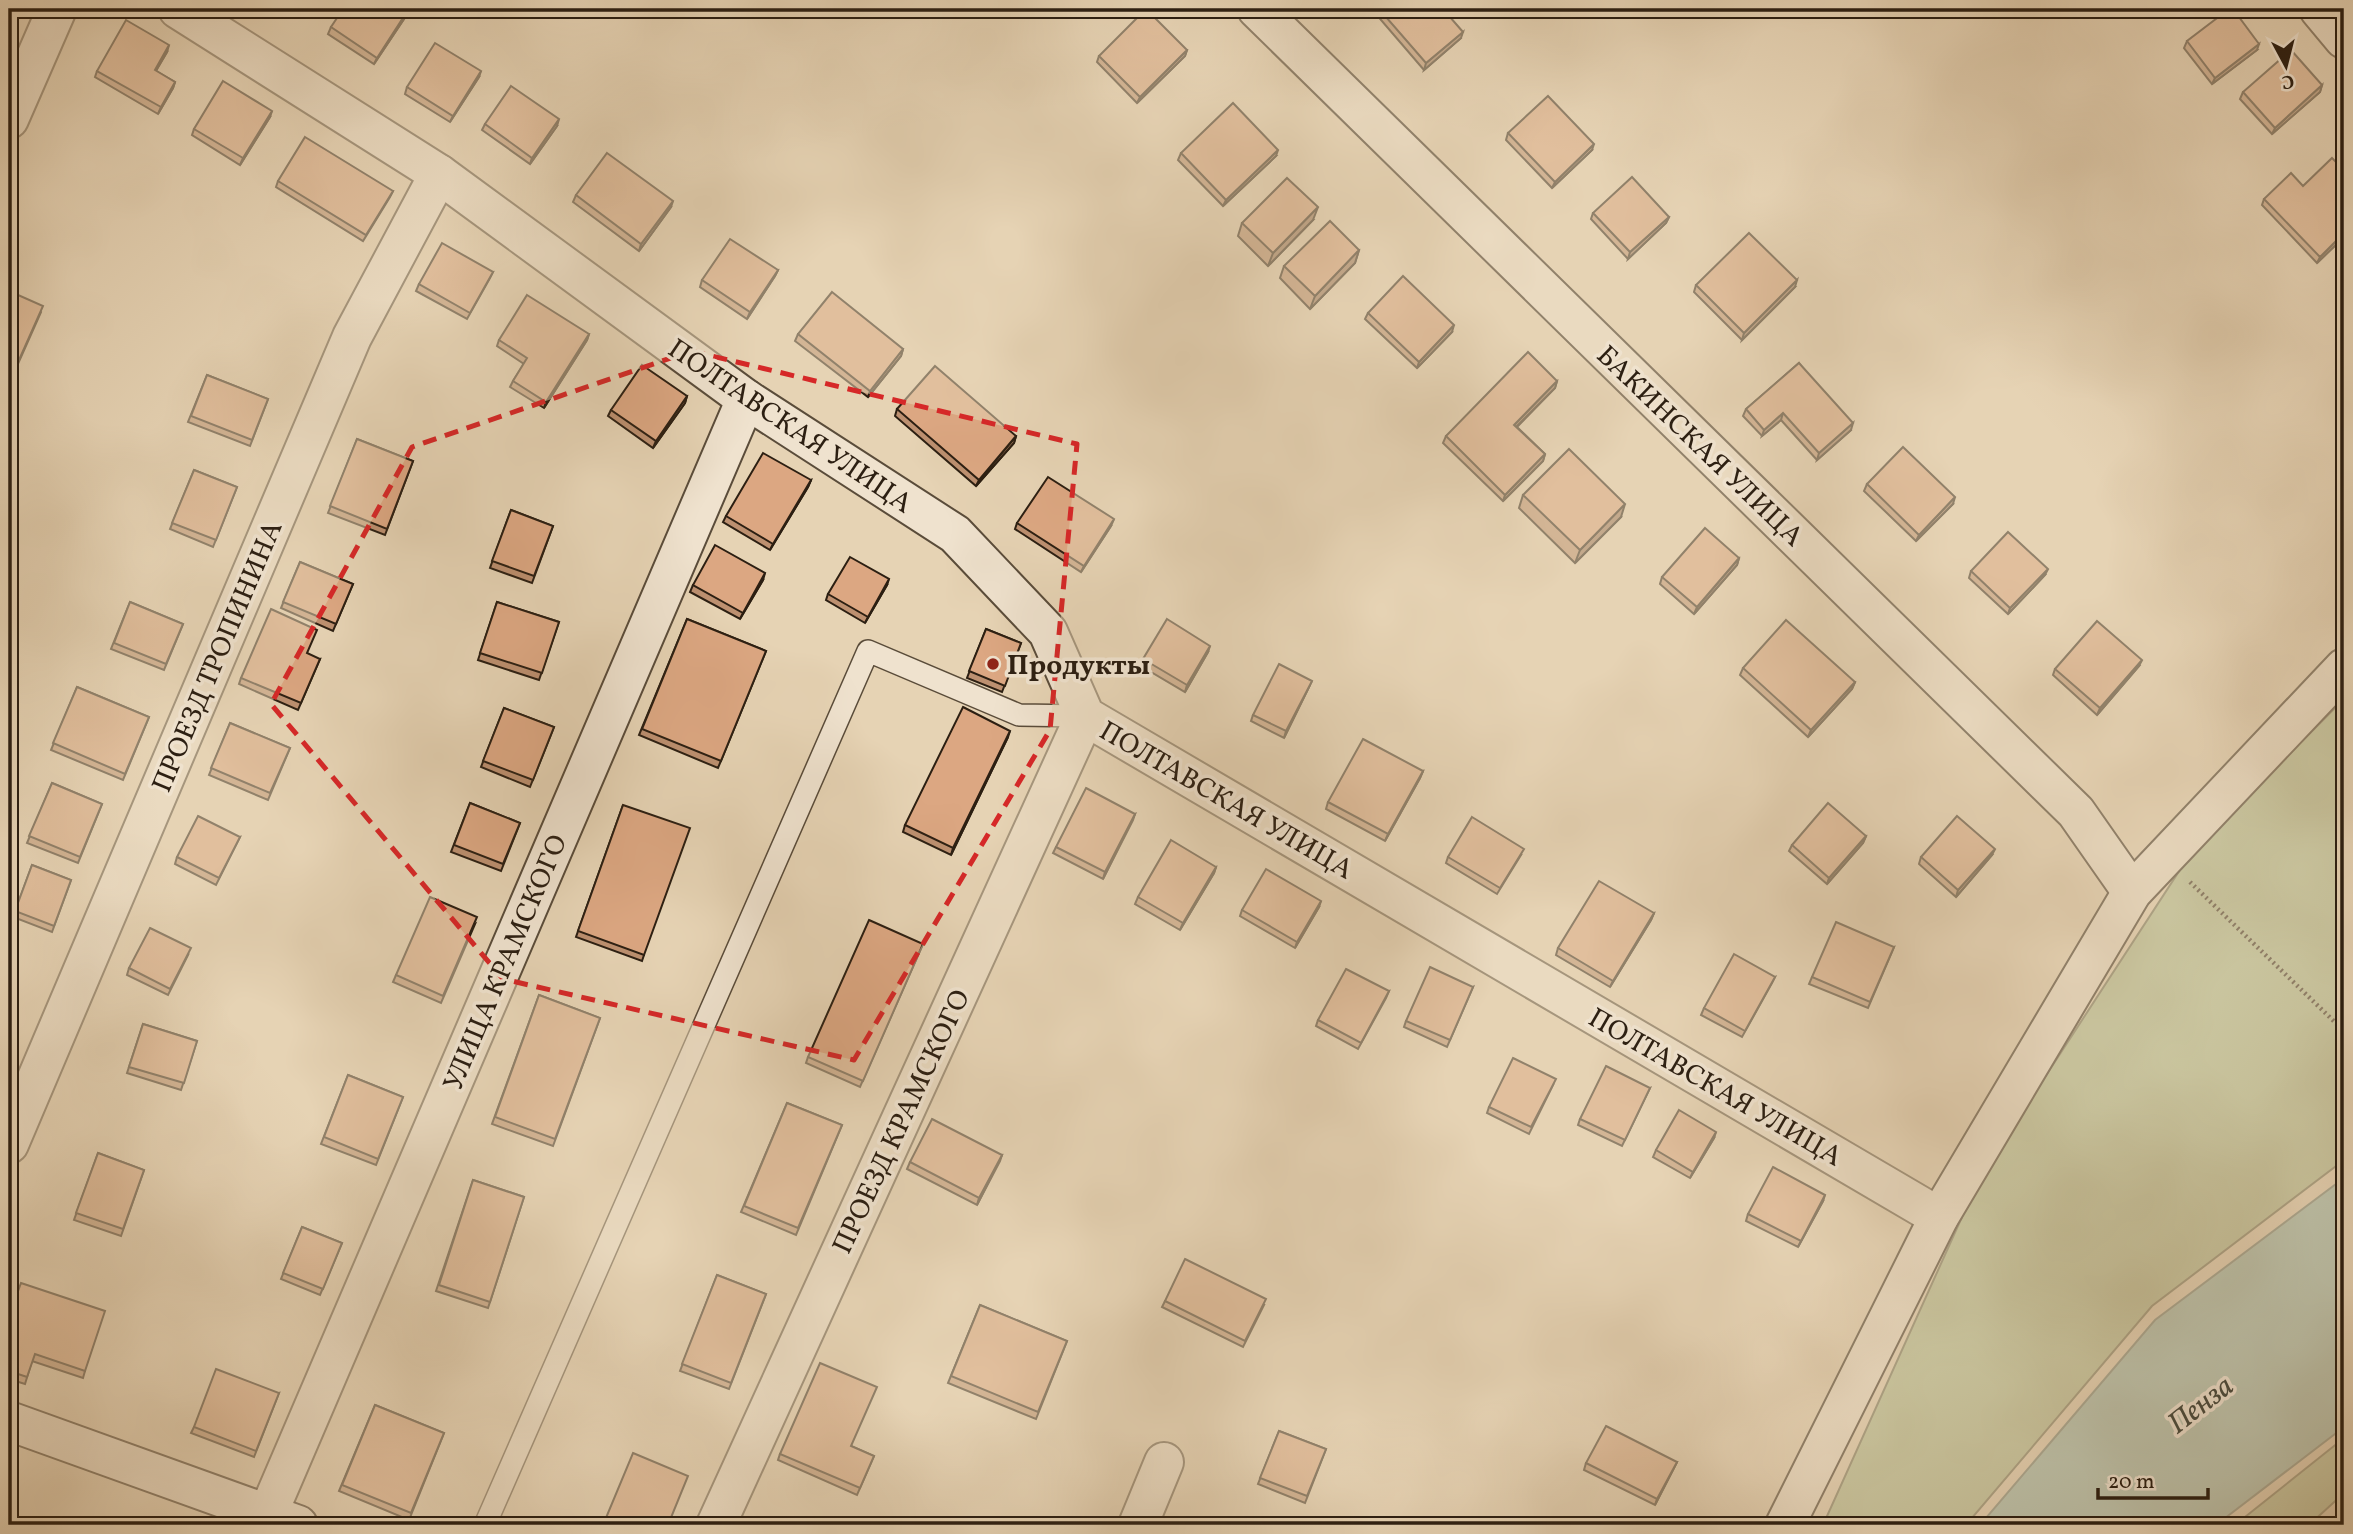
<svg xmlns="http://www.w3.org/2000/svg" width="2353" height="1534" font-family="Vollkorn,serif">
	<rect width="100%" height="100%" fill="#e6d3b4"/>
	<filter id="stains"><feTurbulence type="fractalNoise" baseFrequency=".00286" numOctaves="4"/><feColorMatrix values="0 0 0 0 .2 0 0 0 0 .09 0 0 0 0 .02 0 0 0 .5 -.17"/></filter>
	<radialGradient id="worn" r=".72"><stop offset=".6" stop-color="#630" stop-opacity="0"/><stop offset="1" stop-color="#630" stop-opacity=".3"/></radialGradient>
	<g fill="#b0be91" stroke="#6e6e52" stroke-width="2">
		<polygon points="2344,699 2344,1160 2152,1306 1966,1525 1823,1525 1981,1175 2191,853"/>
		<polygon points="2344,1438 2344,1493 2309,1525 2235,1525"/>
	</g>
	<polygon fill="#96b8ac" stroke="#6c7b6e" stroke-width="2" points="2344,1178 2344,1427 2216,1525 1980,1525 2155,1320"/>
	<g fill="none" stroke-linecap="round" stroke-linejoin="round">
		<defs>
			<polyline id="lane" points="485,1525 868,651 1019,715 1085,716"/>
			<g id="street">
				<polyline points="178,9 439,174 746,399 955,534 1048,632 1085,716 1939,1217"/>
				<polyline points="9,119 57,9"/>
				<polyline points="9,1144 352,337 439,174"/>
				<polyline points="263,1525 746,399"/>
				<polyline points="716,1525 1085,716"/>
				<polyline points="1138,1525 1164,1462"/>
			</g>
			<g id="secondary">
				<polyline points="1257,9 2076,812 2132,892"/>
				<polyline points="2319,9 2344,39"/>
				<polyline points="9,1421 298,1525"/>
				<polyline points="1785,1525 1939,1217 2132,892 2344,668"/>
			</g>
		</defs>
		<use href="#lane" stroke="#5a4c3a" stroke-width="24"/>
		<use href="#street" stroke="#5a4c3a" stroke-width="42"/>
		<use href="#secondary" stroke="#2c1f12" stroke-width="42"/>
		<polyline stroke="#2c1f12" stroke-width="4.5" stroke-dasharray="2 3.5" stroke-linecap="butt" points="2190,882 2344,1031"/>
		<use href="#lane" stroke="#efe2ce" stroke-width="21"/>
		<use href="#street" stroke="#efe2ce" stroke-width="38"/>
		<use href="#secondary" stroke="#efe2ce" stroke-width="38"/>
	</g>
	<g fill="#bd9070" stroke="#2c1f12" stroke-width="2">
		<polygon points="1376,9 1443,9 1461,38 1424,70 1375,13"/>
		<polygon points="406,16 374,64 328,34 331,27"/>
		<polygon points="2187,41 2257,50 2212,84 2184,48"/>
		<polygon points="1187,50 1185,56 1137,103 1097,62 1099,56"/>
		<polygon points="167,52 156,71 175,82 173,88 158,114 95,77 97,71"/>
		<polygon points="479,77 450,122 405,94 407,87"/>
		<polygon points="2322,85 2320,92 2272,134 2240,99 2243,92"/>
		<polygon points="270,117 240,165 192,135 194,129"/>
		<polygon points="485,124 557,126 530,164 482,130"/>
		<polygon points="1508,133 1592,150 1552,188 1506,140"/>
		<polygon points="1181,153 1276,156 1223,206 1178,160"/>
		<polygon points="2344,170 2344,237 2317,263 2262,205 2264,199 2303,186"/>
		<polygon points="278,181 393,191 390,197 363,241 276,187"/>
		<polygon points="576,195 671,207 639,251 573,202"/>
		<polygon points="1593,213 1669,217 1666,223 1628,259 1591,219"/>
		<polygon points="1313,220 1268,266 1238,236 1242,223"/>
		<polygon points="1359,250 1355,263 1310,309 1280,278 1284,266"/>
		<polygon points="778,270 775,276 747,319 700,287 702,280"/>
		<polygon points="493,272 490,278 467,319 416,291 419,284"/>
		<polygon points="1696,285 1795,287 1742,340 1694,292"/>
		<polygon points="9,291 41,312 13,375 9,374"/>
		<polygon points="1368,313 1452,332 1417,368 1365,319"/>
		<polygon points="589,334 587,340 544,408 510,387 513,381 524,364 497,346 499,340"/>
		<polygon points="798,334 903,349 901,356 868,397 795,341"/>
		<polygon points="1799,363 1851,430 1817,460 1781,420 1762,436 1743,416 1746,409"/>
		<polygon points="207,375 268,399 250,446 188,422"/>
		<polygon points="1557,381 1555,388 1517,427 1545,454 1543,461 1503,501 1443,443 1446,436"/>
		<polygon points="687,396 685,403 653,448 608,416 611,410"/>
		<polygon points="897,409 1016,436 1014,443 976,486 895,416"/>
		<polygon points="357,439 413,461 385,535 328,513"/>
		<polygon points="194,470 237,487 213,547 170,529"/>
		<polygon points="811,480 808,487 770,550 723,522 726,516"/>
		<polygon points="1867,484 1953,504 1916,541 1864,491"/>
		<polygon points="1523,495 1621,517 1575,563 1519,508"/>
		<polygon points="511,510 553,526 532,583 490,568"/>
		<polygon points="1017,523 1111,526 1081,572 1015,529"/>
		<polygon points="1739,558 1737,565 1694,614 1660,584 1662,577"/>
		<polygon points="300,562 353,584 333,631 281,608"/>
		<polygon points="1971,571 2045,575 2008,614 1969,578"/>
		<polygon points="763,580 740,619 690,592 693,585"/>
		<polygon points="887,585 865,623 826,600 828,594"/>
		<polygon points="130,602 183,624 164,670 111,649"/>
		<polygon points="497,602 559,622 539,680 478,660"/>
		<polygon points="687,619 766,651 718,768 639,735"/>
		<polygon points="986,629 1021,643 1002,692 967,678"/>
		<polygon points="1208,652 1185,692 1141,666 1143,659"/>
		<polygon points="320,659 298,710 239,684 241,678"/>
		<polygon points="2139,666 2097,715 2053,675 2055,669"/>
		<polygon points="1743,668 1855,682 1852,689 1808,737 1740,675"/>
		<polygon points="77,687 149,717 123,780 51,750"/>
		<polygon points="1309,687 1284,738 1251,721 1253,715"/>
		<polygon points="504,708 554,727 530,787 481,767"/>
		<polygon points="230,723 290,748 268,800 209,775"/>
		<polygon points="1008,737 951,855 903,832 905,825"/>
		<polygon points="1423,771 1420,778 1385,841 1326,809 1328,802"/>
		<polygon points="52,783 102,804 78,863 27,843"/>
		<polygon points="470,803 520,823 501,871 451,852"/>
		<polygon points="623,805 644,955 642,961 576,937"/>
		<polygon points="1135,814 1103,879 1053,853 1056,847"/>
		<polygon points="1866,836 1863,843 1827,884 1789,851 1792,845"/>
		<polygon points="240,837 216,885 175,864 177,857"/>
		<polygon points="1521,855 1497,894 1446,863 1448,857"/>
		<polygon points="1992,855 1956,897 1919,864 1921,857"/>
		<polygon points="32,865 71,880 52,932 13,917"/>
		<polygon points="1216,867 1214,873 1180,930 1135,904 1138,897"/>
		<polygon points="1319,907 1295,948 1240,916 1242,910"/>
		<polygon points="1654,913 1651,920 1610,987 1556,955 1558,948"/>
		<polygon points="475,924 441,1003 393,982 396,975"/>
		<polygon points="923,944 860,1087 806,1063 808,1057"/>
		<polygon points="1894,947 1868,1008 1809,984 1812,977"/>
		<polygon points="188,955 168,995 127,975 129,968"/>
		<polygon points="1775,977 1772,983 1742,1037 1701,1015 1704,1008"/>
		<polygon points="1473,987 1447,1047 1404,1027 1406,1021"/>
		<polygon points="1389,991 1386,998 1358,1049 1316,1026 1318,1020"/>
		<polygon points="539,995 600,1018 553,1146 492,1124"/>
		<polygon points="143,1024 197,1041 181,1090 127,1073"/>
		<polygon points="348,1075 403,1097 376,1165 321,1144"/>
		<polygon points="1553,1085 1529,1134 1487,1113 1489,1107"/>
		<polygon points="1650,1088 1622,1146 1578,1125 1580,1119"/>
		<polygon points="787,1103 842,1125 796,1235 741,1212"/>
		<polygon points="1714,1138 1690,1178 1653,1157 1656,1150"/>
		<polygon points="98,1153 144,1170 121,1236 74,1220"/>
		<polygon points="1002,1155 977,1205 907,1169 910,1162"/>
		<polygon points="473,1180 524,1197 488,1308 436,1291"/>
		<polygon points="1823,1201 1798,1247 1746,1221 1748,1214"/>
		<polygon points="302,1227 342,1243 320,1295 281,1279"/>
		<polygon points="717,1275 766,1294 729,1389 680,1371"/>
		<polygon points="1165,1301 1264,1305 1243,1347 1162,1307"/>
		<polygon points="980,1305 1067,1341 1036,1419 948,1383"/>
		<polygon points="9,1316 85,1371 83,1378 32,1361 25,1384 9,1379"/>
		<polygon points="279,1393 254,1457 191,1433 194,1427"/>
		<polygon points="375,1405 444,1433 409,1520 339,1491"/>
		<polygon points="1279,1431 1326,1449 1305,1503 1258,1484"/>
		<polygon points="851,1446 874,1456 857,1495 778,1460 780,1454"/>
		<polygon points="1677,1462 1655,1505 1584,1470 1586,1463"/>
	</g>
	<g fill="#9a755b" stroke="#2c1f12" stroke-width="2">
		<polygon points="408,10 406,16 374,64 377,58"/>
		<polygon points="1463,32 1461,38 1424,70 1426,63"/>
		<polygon points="2259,44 2257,50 2212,84 2215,78"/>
		<polygon points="169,45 167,52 152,77 155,70"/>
		<polygon points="1187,50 1185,56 1137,103 1140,97"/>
		<polygon points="481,71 479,77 450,122 453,116"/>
		<polygon points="175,82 173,88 158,114 161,107"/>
		<polygon points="2322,85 2320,92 2272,134 2275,128"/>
		<polygon points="272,111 270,117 240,165 243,158"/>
		<polygon points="559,119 557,126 530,164 532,158"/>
		<polygon points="1594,144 1592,150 1552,188 1555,182"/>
		<polygon points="1278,150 1276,156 1223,206 1226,200"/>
		<polygon points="673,201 671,207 639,251 641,244"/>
		<polygon points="1318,207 1313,220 1268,266 1273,253"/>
		<polygon points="1669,217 1666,223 1628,259 1630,252"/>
		<polygon points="2344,233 2344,237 2317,263 2320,257"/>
		<polygon points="1359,250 1355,263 1310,309 1315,296"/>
		<polygon points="778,270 775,276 747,319 750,312"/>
		<polygon points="1797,280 1795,287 1742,340 1744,333"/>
		<polygon points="1454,325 1452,332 1417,368 1419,362"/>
		<polygon points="589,334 587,340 544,408 546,402"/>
		<polygon points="903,349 901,356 868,397 870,391"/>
		<polygon points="1557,381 1555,388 1512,431 1514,425"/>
		<polygon points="687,396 685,403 653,448 656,441"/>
		<polygon points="1783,413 1781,420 1762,436 1764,430"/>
		<polygon points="1853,423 1851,430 1817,460 1819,453"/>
		<polygon points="1016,436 1014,443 976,486 979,480"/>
		<polygon points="1545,454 1543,461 1503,501 1505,495"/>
		<polygon points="811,480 808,487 770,550 773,544"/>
		<polygon points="1955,497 1953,504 1916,541 1919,535"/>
		<polygon points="1625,504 1621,517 1575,563 1580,550"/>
		<polygon points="1114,519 1111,526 1081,572 1084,566"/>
		<polygon points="1739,558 1737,565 1694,614 1697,607"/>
		<polygon points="2048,569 2045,575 2008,614 2010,608"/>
		<polygon points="765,573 763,580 740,619 743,613"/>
		<polygon points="889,579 887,585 865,623 868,617"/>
		<polygon points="1210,646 1208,652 1185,692 1187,685"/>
		<polygon points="2142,660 2139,666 2097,715 2100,708"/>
		<polygon points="1312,681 1309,687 1284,738 1286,731"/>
		<polygon points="1855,682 1852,689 1808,737 1811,730"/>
		<polygon points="1010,731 1008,737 951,855 953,848"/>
		<polygon points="1423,771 1420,778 1385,841 1388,834"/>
		<polygon points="1135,814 1133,820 1103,879 1105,872"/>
		<polygon points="1866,836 1863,843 1827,884 1829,878"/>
		<polygon points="1995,849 1992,855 1956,897 1958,890"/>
		<polygon points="1216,867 1214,873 1180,930 1183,923"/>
		<polygon points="1321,901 1319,907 1295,948 1297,942"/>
		<polygon points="1654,913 1651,920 1610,987 1613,981"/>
		<polygon points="1716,1132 1714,1138 1690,1178 1693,1172"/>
		<polygon points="1002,1155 1000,1161 977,1205 979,1198"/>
		<polygon points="1825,1195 1823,1201 1798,1247 1801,1241"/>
		<polygon points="1677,1462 1674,1468 1655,1505 1657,1499"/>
	</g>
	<g fill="#dca782" stroke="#2c1f12" stroke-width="2">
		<polygon points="343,9 407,9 408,10 377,58 331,27"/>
		<polygon points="1146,9 1187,50 1140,97 1099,56"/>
		<polygon points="1379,9 1443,9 1463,32 1426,63"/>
		<polygon points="2229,9 2233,9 2259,44 2215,78 2187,41"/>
		<polygon points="126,20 169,45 155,70 175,82 161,107 97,71"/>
		<polygon points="435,43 481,71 453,116 407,87"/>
		<polygon points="2291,50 2322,85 2275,128 2243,92"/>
		<polygon points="223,81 272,111 243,158 194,129"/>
		<polygon points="511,86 559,119 532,158 485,124"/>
		<polygon points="1548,96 1594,144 1555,182 1508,133"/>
		<polygon points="1233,103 1278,150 1226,200 1181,153"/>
		<polygon points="305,137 393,191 366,235 278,181"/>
		<polygon points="607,153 673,201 641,244 576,195"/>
		<polygon points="2332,158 2344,170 2344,215 2342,217 2344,219 2344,233 2320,257 2264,199 2291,173 2303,186"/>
		<polygon points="1632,177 1669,217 1630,252 1593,213"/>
		<polygon points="1287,178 1318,207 1273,253 1242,223"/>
		<polygon points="1330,221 1359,250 1315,296 1284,266"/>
		<polygon points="1749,233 1797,280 1744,333 1696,285"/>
		<polygon points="730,239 778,270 750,312 702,280"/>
		<polygon points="442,243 493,272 470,313 419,284"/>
		<polygon points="1403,276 1454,325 1419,362 1368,313"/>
		<polygon points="9,291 43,306 15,369 9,366"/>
		<polygon points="832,292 903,349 870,391 798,334"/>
		<polygon points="527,295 589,334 546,402 513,381 527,358 499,340"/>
		<polygon points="1528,352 1557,381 1514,425 1545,454 1505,495 1446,436"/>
		<polygon points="1799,363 1853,423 1819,453 1783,413 1764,430 1746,409"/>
		<polygon points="642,365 687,396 656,441 611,410"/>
		<polygon points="935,366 1016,436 979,480 897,409"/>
		<polygon points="207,375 268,399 252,440 191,416"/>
		<polygon points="9,420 13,422 9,431"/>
		<polygon points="357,439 413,461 387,529 330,506"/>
		<polygon points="1903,447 1955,497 1919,535 1867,484"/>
		<polygon points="1569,449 1625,504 1580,550 1523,495"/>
		<polygon points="763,453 811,480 773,544 726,516"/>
		<polygon points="194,470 237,487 216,540 172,523"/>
		<polygon points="1048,477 1114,519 1084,566 1017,523"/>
		<polygon points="511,510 553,526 534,576 492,561"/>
		<polygon points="1705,528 1739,558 1697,607 1662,577"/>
		<polygon points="2008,532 2048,569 2010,608 1971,571"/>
		<polygon points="715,545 765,573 743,613 693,585"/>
		<polygon points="850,557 889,579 868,617 828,594"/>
		<polygon points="300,562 353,584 336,624 283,602"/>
		<polygon points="130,602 183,624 166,664 114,643"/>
		<polygon points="497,602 559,622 542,673 480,653"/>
		<polygon points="271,609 317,630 307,653 320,659 301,703 241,678"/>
		<polygon points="687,619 766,651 721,761 642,729"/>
		<polygon points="1167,619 1210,646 1187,685 1143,659"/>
		<polygon points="1786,620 1855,682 1811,730 1743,668"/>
		<polygon points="2097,621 2142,660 2100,708 2055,669"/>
		<polygon points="986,629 1021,643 1005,686 969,671"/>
		<polygon points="1279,664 1312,681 1286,731 1253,715"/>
		<polygon points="77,687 149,717 125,774 53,743"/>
		<polygon points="963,707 1010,731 953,848 905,825"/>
		<polygon points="504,708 554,727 533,780 483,761"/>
		<polygon points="230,723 290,748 270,793 211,768"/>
		<polygon points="1363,739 1423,771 1388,834 1328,802"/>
		<polygon points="52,783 102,804 80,857 29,836"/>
		<polygon points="1086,788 1135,814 1105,872 1056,847"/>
		<polygon points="470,803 520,823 503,864 454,845"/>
		<polygon points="1828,803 1866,836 1829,878 1792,845"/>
		<polygon points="623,805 690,828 644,955 578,931"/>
		<polygon points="198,816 240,837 219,878 177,857"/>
		<polygon points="1957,816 1995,849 1958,890 1921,857"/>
		<polygon points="1472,817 1524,849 1500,888 1448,857"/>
		<polygon points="1171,840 1216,867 1183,923 1138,897"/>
		<polygon points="32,865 71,880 54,926 15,911"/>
		<polygon points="1266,869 1321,901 1297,942 1242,910"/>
		<polygon points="1599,881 1654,913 1613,981 1558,948"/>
		<polygon points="430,897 477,917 443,996 396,975"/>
		<polygon points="869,920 923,944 863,1081 808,1057"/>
		<polygon points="1836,922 1894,947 1870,1002 1812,977"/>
		<polygon points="150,928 191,948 170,989 129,968"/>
		<polygon points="1734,954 1775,977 1745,1031 1704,1008"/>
		<polygon points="1430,967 1473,987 1450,1040 1406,1021"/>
		<polygon points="1346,969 1389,991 1361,1043 1318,1020"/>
		<polygon points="539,995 600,1018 555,1139 495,1117"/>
		<polygon points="143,1024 197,1041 184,1083 129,1067"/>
		<polygon points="1513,1058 1556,1079 1531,1127 1489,1107"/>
		<polygon points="1606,1066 1650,1088 1625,1140 1580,1119"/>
		<polygon points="348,1075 403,1097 378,1159 324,1137"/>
		<polygon points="787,1103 842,1125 798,1228 744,1206"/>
		<polygon points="1679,1110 1716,1132 1693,1172 1656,1150"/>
		<polygon points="932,1119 1002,1155 979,1198 910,1162"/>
		<polygon points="98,1153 144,1170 123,1229 76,1213"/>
		<polygon points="1773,1167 1825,1195 1801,1241 1748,1214"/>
		<polygon points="473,1180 524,1197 490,1302 439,1285"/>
		<polygon points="302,1227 342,1243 323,1289 283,1273"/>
		<polygon points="1185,1259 1266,1299 1245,1341 1165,1301"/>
		<polygon points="717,1275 766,1294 731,1383 682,1364"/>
		<polygon points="21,1283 105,1311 85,1371 35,1354 27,1377 9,1371 9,1316"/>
		<polygon points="980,1305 1067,1341 1038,1412 951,1376"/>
		<polygon points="820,1363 877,1387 851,1446 874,1456 860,1488 780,1454"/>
		<polygon points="216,1369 279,1393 256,1451 194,1427"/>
		<polygon points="375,1405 444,1433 411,1513 342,1485"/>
		<polygon points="1606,1426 1677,1462 1657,1499 1586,1463"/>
		<polygon points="1279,1431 1326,1449 1307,1496 1260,1478"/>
		<polygon points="633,1453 688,1476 668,1525 603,1525"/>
		<polygon points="126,1521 139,1525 124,1525"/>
	</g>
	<path d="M0 0H2353V1534H0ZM691 351 1077 444 1050 730 854 1060 503 979 271 704 412 447Z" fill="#e6d3b4" fill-opacity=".55" fill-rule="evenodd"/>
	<path fill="none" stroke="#d62828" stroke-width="5" stroke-dasharray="14 9" stroke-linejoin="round" d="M691 351 1077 444 1050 730 854 1060 503 979 271 704 412 447Z"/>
	<circle fill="#8f2418" stroke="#efe2ce" stroke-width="2.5" cx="993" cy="664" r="7"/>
	<g text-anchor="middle" stroke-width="7" stroke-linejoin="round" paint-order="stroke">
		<g font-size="28" fill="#2c1f12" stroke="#efe2ce">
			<text transform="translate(791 425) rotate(34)" y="10">ПОЛТАВСКАЯ УЛИЦА</text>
			<text transform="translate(1701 445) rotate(44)" y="10">БАКИНСКАЯ УЛИЦА</text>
			<text transform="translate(216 656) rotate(-67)" y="10">ПРОЕЗД ТРОПИНИНА</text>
			<text transform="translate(1227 799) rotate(30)" y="10">ПОЛТАВСКАЯ УЛИЦА</text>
			<text transform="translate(504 962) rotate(-67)" y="10">УЛИЦА КРАМСКОГО</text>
			<text transform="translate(1716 1086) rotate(30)" y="10">ПОЛТАВСКАЯ УЛИЦА</text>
			<text transform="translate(900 1121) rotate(-65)" y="10">ПРОЕЗД КРАМСКОГО</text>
		</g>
		<g font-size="28" font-weight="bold" fill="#2c1f12" stroke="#efe2ce" text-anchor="start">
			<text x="1007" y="674">Продукты</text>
		</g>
		<g font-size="30" font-style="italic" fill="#4c4d40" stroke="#efe2ce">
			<text transform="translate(2200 1404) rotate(-38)" y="10">Пенза</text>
		</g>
	</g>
	<rect width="2353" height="1534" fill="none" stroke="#e6d3b4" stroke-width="35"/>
	<rect x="10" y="10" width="2332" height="1513" fill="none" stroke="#2c1f12" stroke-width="3.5"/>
	<rect x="18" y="18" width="2318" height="1499" fill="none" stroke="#2c1f12" stroke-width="2"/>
	<g transform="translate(2286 66) rotate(173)" stroke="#efe2ce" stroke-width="5" paint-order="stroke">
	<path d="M0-5L12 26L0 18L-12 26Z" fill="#2c1f12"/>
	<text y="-10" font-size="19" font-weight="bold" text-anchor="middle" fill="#2c1f12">С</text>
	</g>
	<path d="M2098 1488v10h110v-10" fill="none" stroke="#2c1f12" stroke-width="3.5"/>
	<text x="2108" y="1488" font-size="21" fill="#2c1f12" stroke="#efe2ce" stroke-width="5" paint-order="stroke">20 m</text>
	<rect width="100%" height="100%" filter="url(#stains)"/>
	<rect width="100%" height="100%" fill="url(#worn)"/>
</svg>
